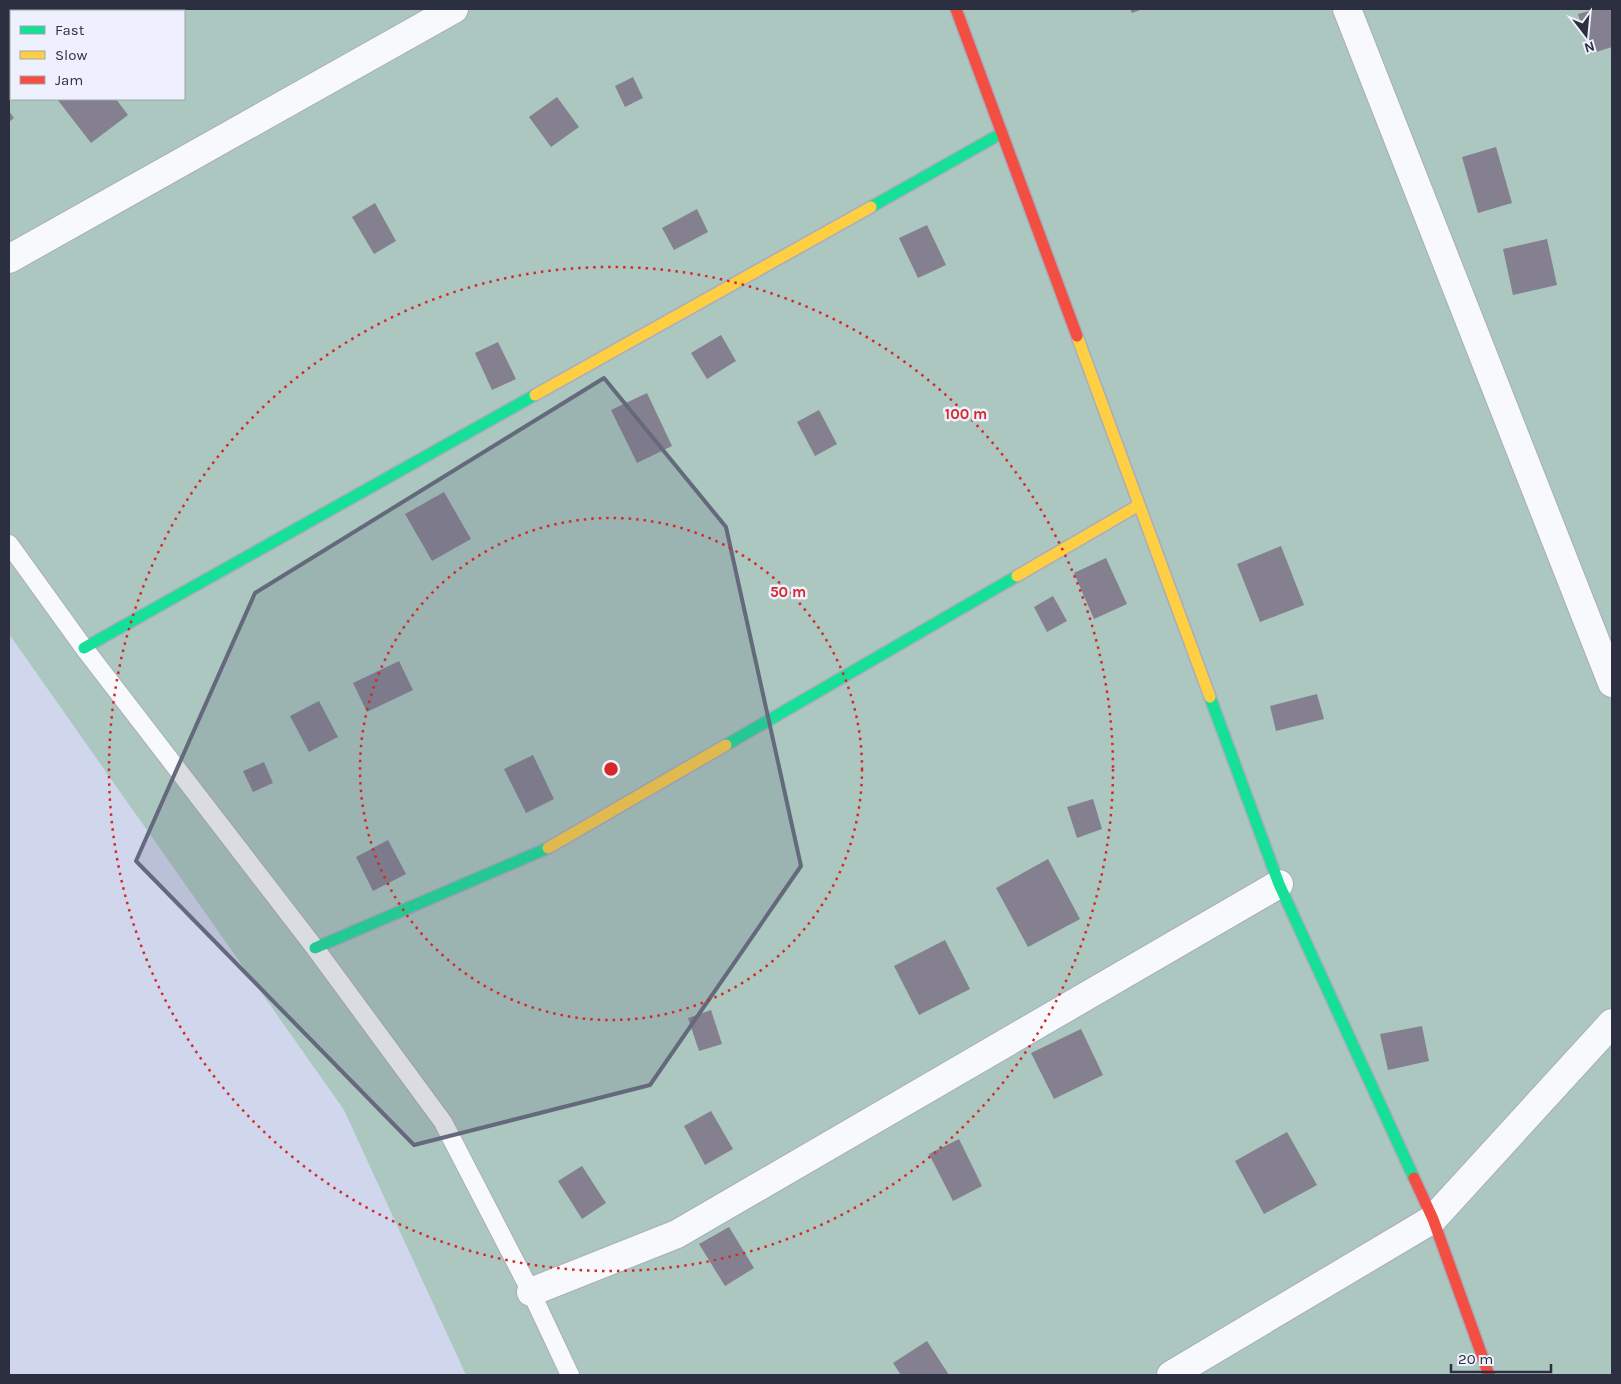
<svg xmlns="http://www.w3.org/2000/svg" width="1621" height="1384" font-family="Karla,sans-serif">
	<rect width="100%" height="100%" fill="#d0d6ec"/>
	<path fill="#abc7bf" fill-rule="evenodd" d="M9 9H1612V1375H466L344 1110 9 634ZM11 11H184V99H11Z"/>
	<g fill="#84808f">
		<polygon points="1130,9 1143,9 1132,13"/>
		<polygon points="1597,9 1612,9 1612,47 1590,54 1578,14"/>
		<polygon points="633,77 643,98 625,107 615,86"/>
		<polygon points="557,97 579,127 551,147 529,117"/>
		<polygon points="57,99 116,99 128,115 91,143"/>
		<polygon points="9,111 14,118 9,122"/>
		<polygon points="1496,147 1512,203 1478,213 1462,157"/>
		<polygon points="375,203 396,241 374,254 352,217"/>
		<polygon points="697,209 708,232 674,250 662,228"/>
		<polygon points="927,225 946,265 918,278 899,238"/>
		<polygon points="1547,239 1557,285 1513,295 1503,249"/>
		<polygon points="721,335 736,361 707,379 691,353"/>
		<polygon points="498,342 516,379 492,390 475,353"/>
		<polygon points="647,393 672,446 637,463 611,410"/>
		<polygon points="819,410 837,444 815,456 797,422"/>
		<polygon points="444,492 471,539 432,561 405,514"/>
		<polygon points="1281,546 1304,605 1260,622 1237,564"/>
		<polygon points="1106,558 1127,604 1094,619 1074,573"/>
		<polygon points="1053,596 1067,621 1047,632 1034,607"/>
		<polygon points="399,661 413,690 367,712 353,683"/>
		<polygon points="1317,694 1324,719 1276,731 1270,706"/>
		<polygon points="319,701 338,737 309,752 290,716"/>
		<polygon points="533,755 554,799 526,813 504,769"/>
		<polygon points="264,762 273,783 253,792 243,771"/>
		<polygon points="1093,799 1102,829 1077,838 1067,807"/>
		<polygon points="388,840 406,874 373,891 356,857"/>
		<polygon points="1048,859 1080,919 1028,947 996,888"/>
		<polygon points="945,940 970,989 919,1015 894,966"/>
		<polygon points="711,1010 722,1044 699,1051 688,1018"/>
		<polygon points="1422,1026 1429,1061 1388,1070 1380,1034"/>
		<polygon points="1081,1029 1103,1075 1054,1099 1031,1053"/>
		<polygon points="711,1111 733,1149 705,1165 684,1126"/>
		<polygon points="1287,1132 1317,1185 1264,1214 1235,1161"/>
		<polygon points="959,1139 982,1186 953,1201 929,1154"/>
		<polygon points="582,1166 606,1203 582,1219 558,1181"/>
		<polygon points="729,1227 754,1268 725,1286 699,1244"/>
		<polygon points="927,1341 949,1375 901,1375 893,1363"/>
	</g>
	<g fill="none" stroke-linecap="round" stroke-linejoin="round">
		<defs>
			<polyline id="lane" points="9,544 84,648 315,948 443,1122 531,1292 570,1375"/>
			<g id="street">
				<polyline points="1347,9 1612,683"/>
				<polyline points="9,259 454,9"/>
				<polyline points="531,1292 677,1234 1279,884"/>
				<polyline points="1171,1375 1433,1219 1612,1023"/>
			</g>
			<g id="fast">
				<polyline points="871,207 1002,133"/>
				<polyline points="84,648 535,395"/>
				<polyline points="1210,697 1279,884 1414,1178"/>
				<polyline points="726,745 1017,576"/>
				<polyline points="315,948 548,848"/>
			</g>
			<g id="slow">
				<polyline points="1077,336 1210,697"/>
				<polyline points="535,395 871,207"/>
				<polyline points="1017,576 1139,505"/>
				<polyline points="548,848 726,745"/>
			</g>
			<g id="jam">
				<polyline points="956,9 1077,336"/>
				<polyline points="1414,1178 1433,1219 1489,1375"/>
			</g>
		</defs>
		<use href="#lane" stroke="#a8adbe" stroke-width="20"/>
		<use href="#street" stroke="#a8adbe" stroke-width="30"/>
		<use href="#fast" stroke="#a8adbe" stroke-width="14"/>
		<use href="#slow" stroke="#a8adbe" stroke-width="14"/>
		<use href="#jam" stroke="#a8adbe" stroke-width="14"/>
		<use href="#lane" stroke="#f8f9fc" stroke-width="18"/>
		<use href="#street" stroke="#f8f9fc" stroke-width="28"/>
		<use href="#fast" stroke="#16e098" stroke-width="11"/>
		<use href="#slow" stroke="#ffcf43" stroke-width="11"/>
		<use href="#jam" stroke="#f24e42" stroke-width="11"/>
	</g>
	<path fill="#65697c" fill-opacity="0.2" stroke="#65697c" stroke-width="4" stroke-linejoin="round" d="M604 378 726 527 801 866 650 1085 414 1145 136 861 255 593Z"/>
	<g fill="none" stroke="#d62828" stroke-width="2.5" stroke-dasharray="2.5 5">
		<circle cx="611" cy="769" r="251"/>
		<circle cx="611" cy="769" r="502"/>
	</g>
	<circle cx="611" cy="769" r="8" fill="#d62828" stroke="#eef1fd" stroke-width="2.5"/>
	<g font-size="15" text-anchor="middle" font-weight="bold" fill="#d62828" stroke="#eef1fd" stroke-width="5" stroke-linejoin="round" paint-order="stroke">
		<text x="966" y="419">100 m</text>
		<text x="788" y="597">50 m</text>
	</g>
	<rect width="1621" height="1384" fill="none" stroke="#2c2f3f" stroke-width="20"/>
	<rect x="10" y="10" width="175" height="90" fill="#eef1fd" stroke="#a0a3b1"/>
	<rect x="20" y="26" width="25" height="8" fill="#16e098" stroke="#a0a3b1"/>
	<text x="55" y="35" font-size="15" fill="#2c2f3f">Fast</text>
	<rect x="20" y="51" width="25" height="8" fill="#ffcf43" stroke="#a0a3b1"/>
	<text x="55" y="60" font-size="15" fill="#2c2f3f">Slow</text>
	<rect x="20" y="76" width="25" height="8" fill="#f24e42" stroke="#a0a3b1"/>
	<text x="55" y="85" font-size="15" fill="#2c2f3f">Jam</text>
	<g transform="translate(1586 35) rotate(164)" stroke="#eef1fd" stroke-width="4" paint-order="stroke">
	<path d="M0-4L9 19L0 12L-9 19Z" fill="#2c2f3f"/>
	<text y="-8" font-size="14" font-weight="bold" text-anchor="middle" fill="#2c2f3f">N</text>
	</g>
	<path d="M1451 1364v8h100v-8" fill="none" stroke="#2c2f3f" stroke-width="2.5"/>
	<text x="1458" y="1364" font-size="15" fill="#2c2f3f" stroke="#eef1fd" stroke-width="4" paint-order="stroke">20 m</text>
</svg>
